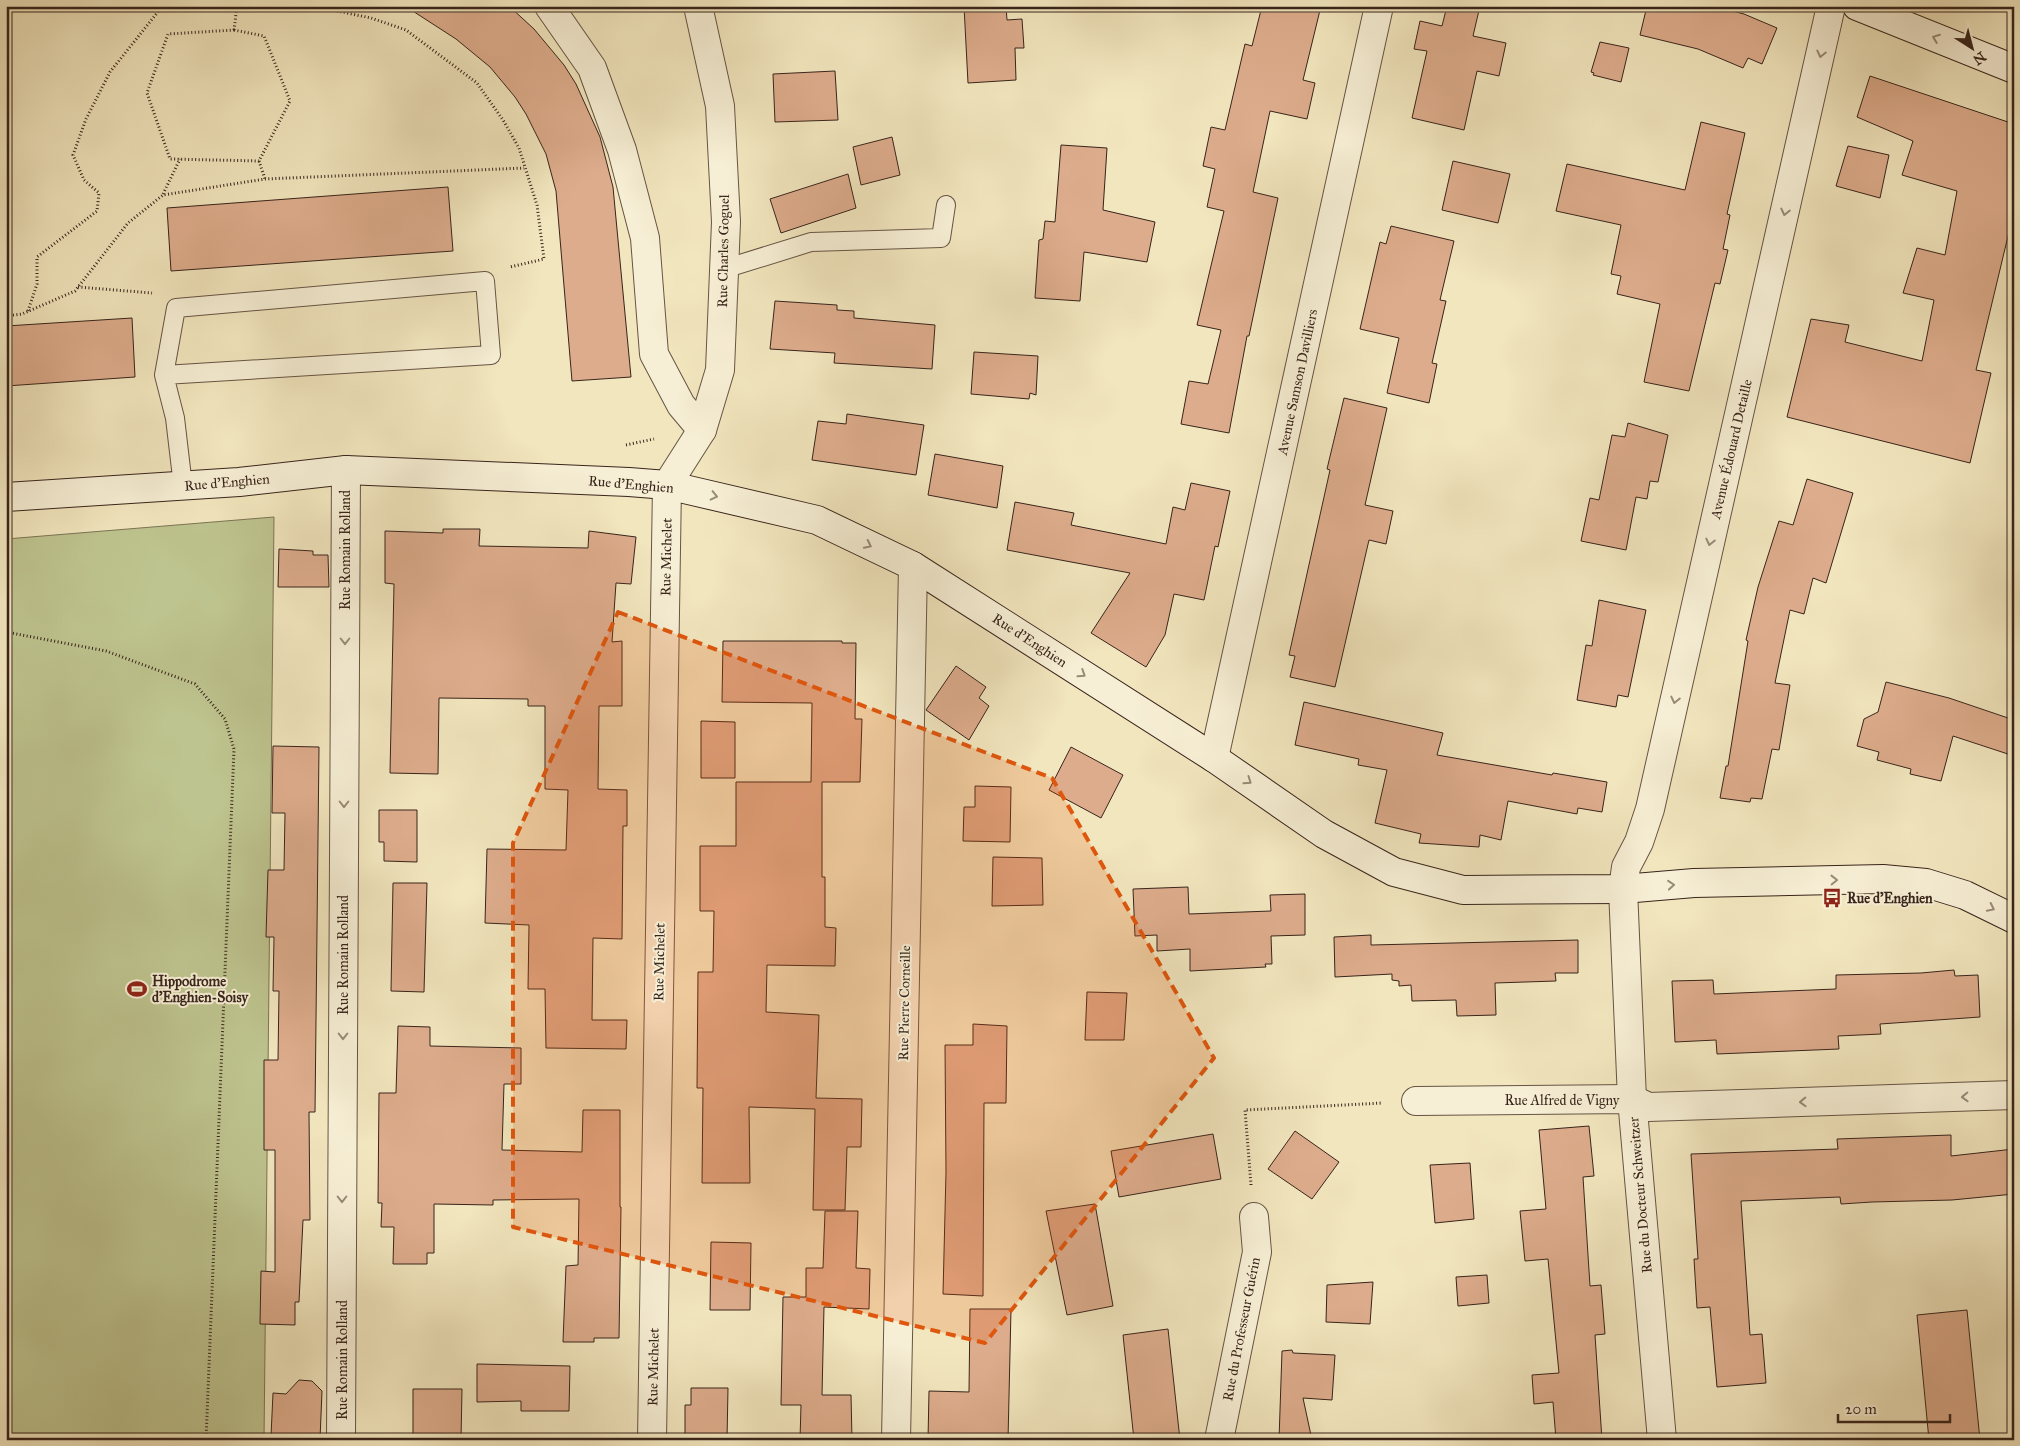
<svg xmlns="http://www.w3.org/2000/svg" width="2020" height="1446" font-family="'IM FELL Great Primer',serif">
	<rect width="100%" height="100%" fill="#f2e6be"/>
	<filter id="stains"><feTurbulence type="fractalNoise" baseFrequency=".004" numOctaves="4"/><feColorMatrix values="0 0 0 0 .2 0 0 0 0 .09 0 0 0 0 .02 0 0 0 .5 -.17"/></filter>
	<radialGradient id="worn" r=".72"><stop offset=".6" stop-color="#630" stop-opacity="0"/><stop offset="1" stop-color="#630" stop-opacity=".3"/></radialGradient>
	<polygon fill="#bec48f" stroke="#7b7455" points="274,517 264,1440 6,1440 6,539"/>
	<g fill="#ddac8c" stroke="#38241b">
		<polygon points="405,6 509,6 534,29 564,65 576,84 600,137 613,187 631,377 572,381 556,191 546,154 526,114 515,97 490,67 456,39"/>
		<polygon points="964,6 1006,6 1007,20 1022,19 1024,48 1015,48 1016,80 968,83"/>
		<polygon points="1262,6 1321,6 1303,80 1315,83 1307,119 1270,111 1253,192 1278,198 1249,336 1247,336 1229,433 1181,424 1189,381 1208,384 1221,330 1197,325 1224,211 1207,207 1215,169 1203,166 1211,127 1225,130 1245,44 1252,46"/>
		<polygon points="1447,6 1480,6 1473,36 1506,43 1499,76 1477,71 1464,130 1412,118 1427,51 1414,49 1420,21 1442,26"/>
		<polygon points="1647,6 1713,6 1744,14 1777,28 1762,64 1748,58 1743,68 1698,49 1640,35"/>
		<polygon points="1600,42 1629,48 1621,82 1593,75 1594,73 1591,72"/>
		<polygon points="835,71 838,120 775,122 773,74"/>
		<polygon points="1870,76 2014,124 2014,211 1976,370 1991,373 1970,463 1787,417 1811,319 1849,325 1845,342 1922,361 1934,300 1903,293 1917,248 1945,255 1957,191 1902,175 1913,141 1857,117"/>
		<polygon points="1701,122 1745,133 1727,214 1730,215 1723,249 1728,250 1720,284 1715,283 1689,391 1644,382 1660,304 1617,294 1621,276 1611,274 1621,225 1556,211 1567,164 1685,190"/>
		<polygon points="892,137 900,175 861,185 853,147"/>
		<polygon points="1061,145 1107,148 1103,210 1155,222 1147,262 1084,252 1080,301 1035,298 1039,240 1043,239 1045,221 1055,222"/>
		<polygon points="1848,146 1889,155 1880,198 1836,186"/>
		<polygon points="1453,161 1510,174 1498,223 1442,210"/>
		<polygon points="848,174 856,208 781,233 770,199"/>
		<polygon points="448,187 453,251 171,271 167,208"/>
		<polygon points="1391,226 1454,241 1440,300 1446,301 1432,363 1437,364 1429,403 1387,393 1399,338 1360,329 1380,242 1386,244"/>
		<polygon points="775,301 837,305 837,310 854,311 854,318 935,325 932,369 834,363 835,353 770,349"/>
		<polygon points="132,318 135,377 6,386 6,326"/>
		<polygon points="974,352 1038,356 1036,395 1030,393 1029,399 971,394"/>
		<polygon points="1344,398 1387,408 1365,505 1393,511 1386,544 1369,540 1335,687 1290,677 1295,656 1289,655 1330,470 1327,469"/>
		<polygon points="847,414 924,425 916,475 812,460 818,421 846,424"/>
		<polygon points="1628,423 1668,435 1658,482 1650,481 1647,499 1636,497 1626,550 1581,541 1590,498 1599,500 1612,435 1625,437"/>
		<polygon points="935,454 1003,466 997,508 928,495"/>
		<polygon points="1807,479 1853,493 1826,583 1813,578 1804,614 1790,610 1775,683 1790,685 1779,750 1772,749 1762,799 1751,798 1750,802 1720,798 1726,766 1728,766 1748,641 1746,640 1758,587 1779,521 1793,525"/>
		<polygon points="1191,483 1230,491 1218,547 1215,546 1204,600 1174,594 1165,635 1146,667 1091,633 1130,573 1007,550 1015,502 1074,513 1071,525 1166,544 1173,507 1185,510"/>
		<polygon points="443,529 480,529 479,546 588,548 589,531 636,537 631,584 616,583 612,642 622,641 622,706 599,706 598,789 627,790 627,826 623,826 622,939 593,938 592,1020 627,1020 626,1049 546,1048 545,989 528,989 529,925 485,923 487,849 566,850 568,790 545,789 545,706 528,706 528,699 439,698 438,774 390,773 394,584 385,583 385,531 443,533"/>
		<polygon points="279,549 313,551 313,555 328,555 329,587 278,587"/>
		<polygon points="1599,600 1646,610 1628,697 1618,695 1616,707 1577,700 1586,645 1592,646"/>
		<polygon points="723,641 842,641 842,643 856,643 855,719 862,719 860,782 822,782 822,877 825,877 825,927 836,928 835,966 767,965 766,1012 819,1015 816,1098 862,1099 861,1147 847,1147 845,1210 813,1210 815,1109 749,1107 750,1183 702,1183 703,1088 697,1088 698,972 713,972 714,911 700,911 700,846 736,846 736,782 811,782 812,703 722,702"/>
		<polygon points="956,666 986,687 979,698 989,706 969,740 926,710"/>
		<polygon points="1886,682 1949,698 2014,720 2014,756 1953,736 1941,781 1910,774 1911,769 1877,760 1879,752 1857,746 1864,719 1878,712"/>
		<polygon points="1304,702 1443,733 1437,755 1552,775 1553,773 1607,782 1602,812 1578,808 1577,814 1508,801 1501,840 1480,835 1479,847 1419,843 1421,834 1375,823 1387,770 1358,765 1359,759 1295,745"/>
		<polygon points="701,721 735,722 735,778 701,778"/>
		<polygon points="273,746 319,747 315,1112 309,1112 310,1220 303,1220 299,1302 295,1302 295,1325 260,1324 261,1271 275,1272 275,1150 264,1150 264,1060 278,1060 279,991 273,991 274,937 266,937 268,870 284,870 285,813 272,813"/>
		<polygon points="1071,747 1123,775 1101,818 1049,790"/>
		<polygon points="975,786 1011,787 1010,842 963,841 964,807 975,807"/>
		<polygon points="379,810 417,810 417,862 384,861 384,842 379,842"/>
		<polygon points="993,857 1042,858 1043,905 992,906"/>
		<polygon points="393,883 427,883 424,992 391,991"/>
		<polygon points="1188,887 1189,914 1271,911 1270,895 1305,894 1305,935 1271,936 1272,964 1265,964 1266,967 1190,971 1190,949 1157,951 1157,935 1135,936 1133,889"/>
		<polygon points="1371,935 1371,945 1578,940 1578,973 1555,973 1556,981 1495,983 1496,1015 1457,1016 1456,1000 1412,1001 1411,985 1399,986 1399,981 1392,980 1392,974 1335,977 1334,937"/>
		<polygon points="1954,970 1955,976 1978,975 1980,1017 1880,1024 1881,1034 1838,1036 1839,1049 1717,1054 1716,1040 1675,1042 1672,981 1713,980 1714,994 1836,989 1836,975 1921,973"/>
		<polygon points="1087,992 1127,993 1124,1040 1085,1040"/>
		<polygon points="973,1024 1007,1026 1006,1103 984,1103 983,1296 943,1294 946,1172 945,1045 973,1045"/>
		<polygon points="398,1026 430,1027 430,1046 521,1048 521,1084 504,1084 502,1150 582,1152 583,1110 620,1110 620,1207 621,1207 619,1338 594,1338 594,1342 563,1342 566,1266 578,1265 579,1199 493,1200 493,1205 434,1204 434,1253 427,1253 427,1264 393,1264 394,1227 381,1227 382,1203 378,1203 379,1093 396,1093"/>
		<polygon points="1589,1126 1594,1176 1583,1177 1590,1286 1601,1285 1605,1334 1595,1335 1602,1440 1556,1440 1553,1402 1534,1404 1532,1375 1559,1373 1548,1259 1525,1261 1520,1211 1546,1209 1539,1130"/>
		<polygon points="1295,1131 1339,1162 1312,1199 1268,1169"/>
		<polygon points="1213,1134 1221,1179 1119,1197 1111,1151"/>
		<polygon points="1951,1135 1951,1156 2014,1149 2014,1194 1952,1200 1872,1202 1841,1204 1840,1197 1741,1201 1750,1335 1762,1334 1766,1383 1717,1387 1710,1307 1697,1308 1694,1259 1698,1259 1691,1154 1838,1149 1837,1139"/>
		<polygon points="1470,1163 1474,1219 1435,1223 1430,1165"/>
		<polygon points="1095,1204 1113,1306 1067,1315 1046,1211"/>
		<polygon points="825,1211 858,1211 856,1268 870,1269 869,1309 824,1307 822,1395 851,1395 852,1440 800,1440 801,1405 781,1405 783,1297 806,1297 806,1268 823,1268"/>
		<polygon points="711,1242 751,1243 750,1310 710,1310"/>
		<polygon points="1487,1275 1489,1303 1458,1306 1456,1277"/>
		<polygon points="1373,1282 1370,1324 1326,1322 1327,1285"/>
		<polygon points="970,1309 1011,1309 1008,1440 928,1440 929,1391 969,1392"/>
		<polygon points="1967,1310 1980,1440 1929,1440 1917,1315"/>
		<polygon points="1168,1329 1180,1440 1134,1440 1123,1335"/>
		<polygon points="1292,1350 1293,1353 1335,1355 1332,1400 1303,1398 1312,1440 1279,1440 1282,1351"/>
		<polygon points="477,1364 570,1366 569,1411 521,1411 521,1401 477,1402"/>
		<polygon points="299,1380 312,1381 322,1391 320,1439 271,1436 273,1393 286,1394"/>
		<polygon points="691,1388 728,1388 727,1440 685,1440 685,1405 691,1405"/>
		<polygon points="413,1389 462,1389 461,1440 413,1440"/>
	</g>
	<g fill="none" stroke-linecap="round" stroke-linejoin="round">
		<defs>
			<g id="lane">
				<polyline points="724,269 811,242 941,238 946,205"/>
				<polyline points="164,375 176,308 485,281 491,355 164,375 175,418 183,486"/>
			</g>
			<g id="street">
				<polyline points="549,6 592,68 622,150 645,238 654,354 681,405 702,430"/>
				<polyline points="1214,758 1379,6"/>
				<polyline points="1416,1101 1632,1099 1648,1107 2014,1095"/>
				<polyline points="341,1440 346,470"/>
				<polyline points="652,1440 667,485 702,430 720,370 726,222 720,106 698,6"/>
				<polyline points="896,1440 913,566"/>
				<polyline points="1219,1440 1257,1252 1254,1217"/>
				<polyline points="1662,1440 1632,1099 1623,889 1626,867 1639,842 1650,809 1831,6"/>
			</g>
			<g id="secondary">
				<polyline points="1857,6 2014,69"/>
				<polyline points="6,497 239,482 346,470 629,482 667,485 817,520 913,566 1214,758 1324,834 1394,872 1463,890 1623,889 1694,883 1883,879 1926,883 1965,895 2014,919"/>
			</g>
		</defs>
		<use href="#lane" stroke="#665444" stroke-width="20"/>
		<use href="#street" stroke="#665444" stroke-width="30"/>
		<use href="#secondary" stroke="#38241b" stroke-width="30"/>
		<g stroke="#38241b" stroke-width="3" stroke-dasharray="1 2.5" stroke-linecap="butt">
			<polyline points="313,6 371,18 406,30 477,83 503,120 519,148 537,205 544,259 510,267"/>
			<polygon points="234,30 264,36 290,101 259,161 170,159 147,93 168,34"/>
			<polyline points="234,30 237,6"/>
			<polyline points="259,161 265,179"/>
			<polyline points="163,194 180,159"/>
			<polyline points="78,287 152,293"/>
			<polyline points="28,311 37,284 37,257 97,211 99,193 84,180 73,155 86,119 110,72 161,8 165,6"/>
			<polyline points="6,316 22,314 75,291 128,223 163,195 265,179 524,168"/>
			<polyline points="626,445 654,439"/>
			<polyline points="6,632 106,651 195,684 225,719 234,749 206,1440"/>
			<polyline points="1251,1185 1245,1110 1383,1103"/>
		</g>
		<use href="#lane" stroke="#f7efd5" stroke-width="18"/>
		<use href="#street" stroke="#f7efd5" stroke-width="28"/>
		<use href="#secondary" stroke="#f7efd5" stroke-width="28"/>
	</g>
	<defs><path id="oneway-chevron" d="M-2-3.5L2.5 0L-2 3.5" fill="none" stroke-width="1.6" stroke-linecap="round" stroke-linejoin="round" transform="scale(1.25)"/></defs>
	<g stroke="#988a78">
		<use href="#oneway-chevron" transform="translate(1936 38) rotate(-159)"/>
		<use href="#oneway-chevron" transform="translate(1821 54) rotate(103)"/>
		<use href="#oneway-chevron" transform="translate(1785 212) rotate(103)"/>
		<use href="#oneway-chevron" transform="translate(714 496) rotate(13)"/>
		<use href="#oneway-chevron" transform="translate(1710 542) rotate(103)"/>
		<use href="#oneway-chevron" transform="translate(868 545) rotate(26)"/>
		<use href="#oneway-chevron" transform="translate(345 641) rotate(90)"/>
		<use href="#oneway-chevron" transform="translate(1082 674) rotate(33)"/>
		<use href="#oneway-chevron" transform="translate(1675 700) rotate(103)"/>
		<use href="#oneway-chevron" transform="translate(1248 781) rotate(35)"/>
		<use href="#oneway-chevron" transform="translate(344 804) rotate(90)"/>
		<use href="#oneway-chevron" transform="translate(1834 880) rotate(-1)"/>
		<use href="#oneway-chevron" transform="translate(1671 885) rotate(-5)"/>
		<use href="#oneway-chevron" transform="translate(1991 908) rotate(26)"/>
		<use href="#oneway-chevron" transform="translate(343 1036) rotate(90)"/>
		<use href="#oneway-chevron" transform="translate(1965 1097) rotate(178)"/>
		<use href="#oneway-chevron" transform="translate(1803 1102) rotate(178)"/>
		<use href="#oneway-chevron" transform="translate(342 1199) rotate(90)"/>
	</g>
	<path fill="#df560d" fill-opacity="0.2" stroke="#df560d" stroke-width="4" stroke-dasharray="10 6" stroke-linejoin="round" d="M618 612 1052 778 1214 1058 985 1343 513 1227V843Z"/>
	<defs>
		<symbol id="bus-bare" viewBox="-9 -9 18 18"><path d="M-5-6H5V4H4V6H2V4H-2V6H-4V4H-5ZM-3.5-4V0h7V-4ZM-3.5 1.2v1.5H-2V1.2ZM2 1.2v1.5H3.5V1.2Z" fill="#8f2418" stroke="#f7efd5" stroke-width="2.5" paint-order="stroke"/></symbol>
		<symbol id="stadium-bare" viewBox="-9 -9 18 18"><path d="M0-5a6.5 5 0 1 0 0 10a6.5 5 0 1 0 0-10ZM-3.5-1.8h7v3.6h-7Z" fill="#8f2418" stroke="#f7efd5" stroke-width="2.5" paint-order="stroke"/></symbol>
	</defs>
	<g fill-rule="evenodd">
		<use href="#bus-bare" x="1818" y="884" width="28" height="28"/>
		<use href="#stadium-bare" x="123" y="975" width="28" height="28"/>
	</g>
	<g text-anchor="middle" stroke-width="4" stroke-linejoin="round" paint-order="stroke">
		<g font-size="14" fill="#38241b" stroke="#f7efd5">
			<text transform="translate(723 251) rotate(-89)" y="5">Rue Charles Goguel</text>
			<text transform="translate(1297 382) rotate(-78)" y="5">Avenue Samson Davilliers</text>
			<text transform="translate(1731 449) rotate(-77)" y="5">Avenue Édouard Detaille</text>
			<text transform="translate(227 482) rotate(-5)" y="5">Rue d'Enghien</text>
			<text transform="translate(631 484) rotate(5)" y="5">Rue d'Enghien</text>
			<text transform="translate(345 550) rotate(-90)" y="5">Rue Romain Rolland</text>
			<text transform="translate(666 557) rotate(-89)" y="5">Rue Michelet</text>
			<text transform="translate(1030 640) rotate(33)" y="5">Rue d'Enghien</text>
			<text transform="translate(343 955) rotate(-90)" y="5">Rue Romain Rolland</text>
			<text transform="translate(659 962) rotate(-89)" y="5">Rue Michelet</text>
			<text transform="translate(904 1003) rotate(-89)" y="5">Rue Pierre Corneille</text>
			<text x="1562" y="1105">Rue Alfred de Vigny</text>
			<text transform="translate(1640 1195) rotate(-95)" y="5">Rue du Docteur Schweitzer</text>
			<text transform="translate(1241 1329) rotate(-79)" y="5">Rue du Professeur Guérin</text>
			<text transform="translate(342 1360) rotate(-90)" y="5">Rue Romain Rolland</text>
			<text transform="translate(653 1367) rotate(-89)" y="5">Rue Michelet</text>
		</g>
		<g font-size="14" font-weight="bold" fill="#38241b" stroke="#f7efd5" text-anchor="start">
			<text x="1847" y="903">Rue d'Enghien</text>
			<text x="152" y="986">Hippodrome<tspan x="152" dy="16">d'Enghien-Soisy</tspan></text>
		</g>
	</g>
	<rect width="2020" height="1446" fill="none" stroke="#f2e6be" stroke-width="25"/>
	<rect x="8" y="8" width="2005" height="1431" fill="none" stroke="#38241b" stroke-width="2.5"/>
	<rect x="12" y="12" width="1995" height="1421" fill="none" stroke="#38241b"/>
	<g transform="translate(1972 48) rotate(144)" stroke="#f7efd5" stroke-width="4" paint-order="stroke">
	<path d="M0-4L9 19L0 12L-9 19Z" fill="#38241b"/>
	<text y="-8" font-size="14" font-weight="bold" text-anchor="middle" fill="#38241b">N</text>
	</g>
	<path d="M1838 1414v8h112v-8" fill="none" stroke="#38241b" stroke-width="2.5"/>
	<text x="1845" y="1414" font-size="15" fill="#38241b" stroke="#f7efd5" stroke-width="4" paint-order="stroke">20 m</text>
	<rect width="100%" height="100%" filter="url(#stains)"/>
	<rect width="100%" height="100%" fill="url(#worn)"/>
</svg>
